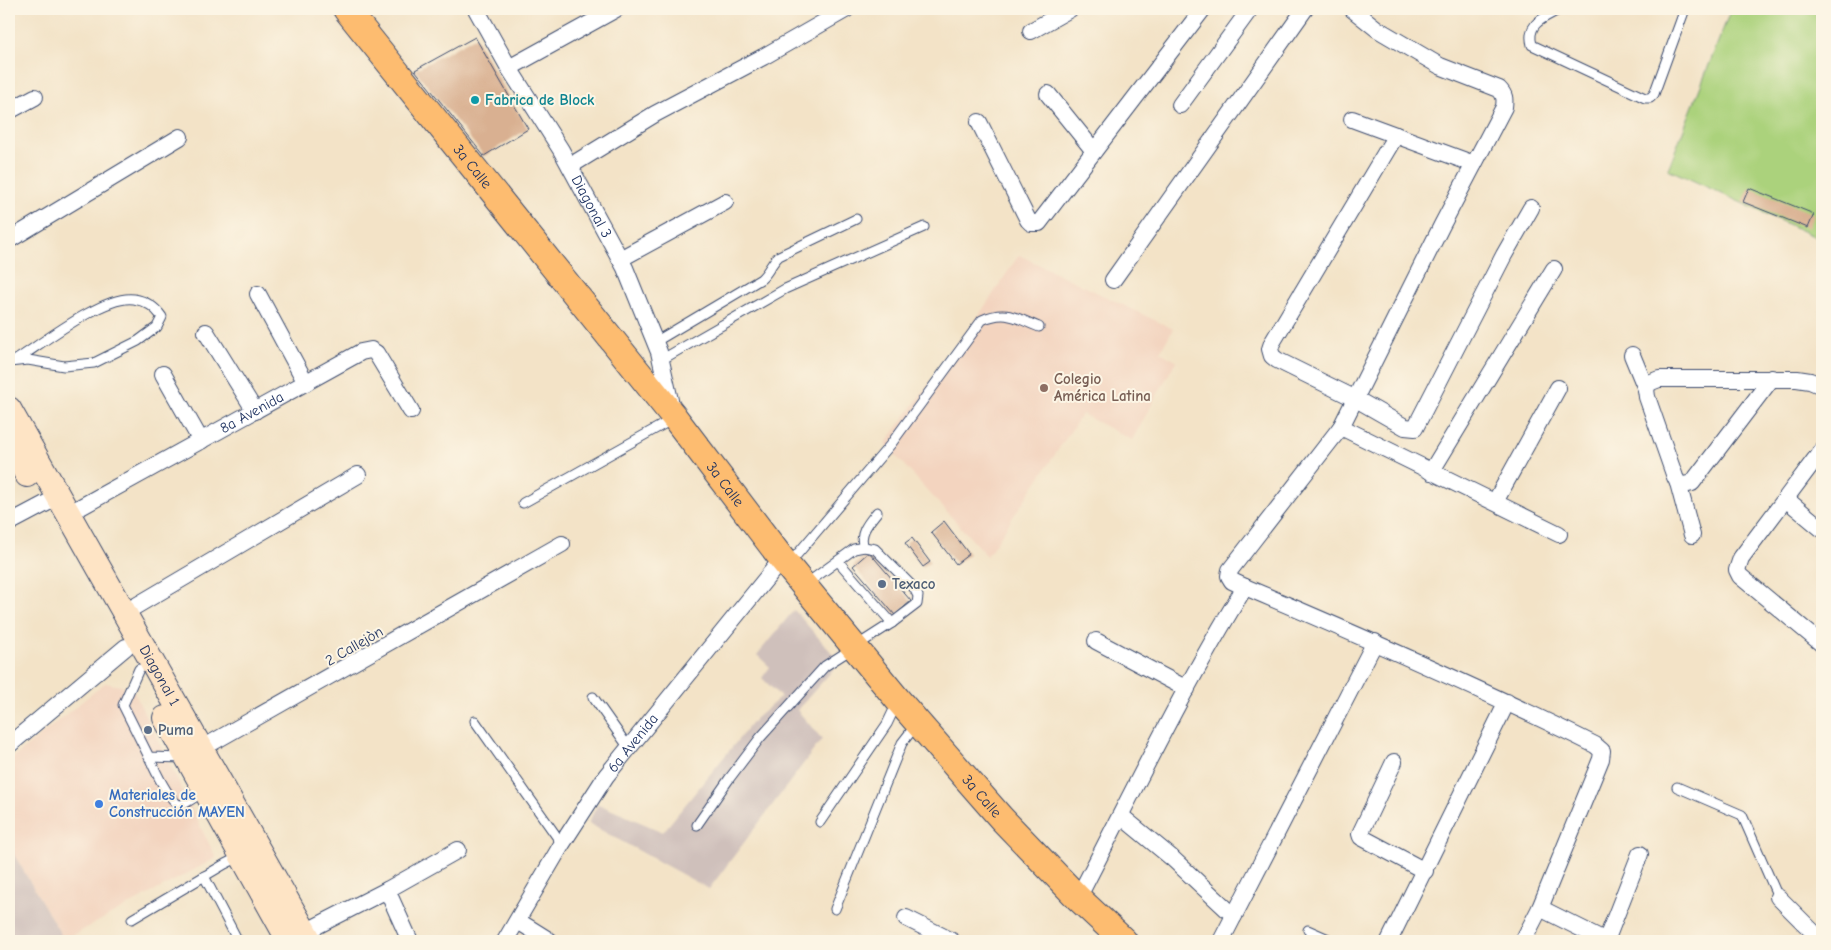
<svg xmlns="http://www.w3.org/2000/svg" width="1831" height="950" font-family="'Comic Neue',sans-serif">
	<rect width="100%" height="100%" fill="#fcf5e5"/>
	<filter id="ink" filterUnits="userSpaceOnUse"><feTurbulence type="fractalNoise" baseFrequency=".02" numOctaves="2"/><feDisplacementMap in="SourceGraphic" scale="10" xChannelSelector="R" yChannelSelector="G"/><feConvolveMatrix kernelMatrix="1 2 1 2 8 2 1 2 1" color-interpolation-filters="sRGB"/></filter>
	<filter id="wash" filterUnits="userSpaceOnUse"><feTurbulence type="fractalNoise" baseFrequency=".0096" numOctaves="4" result="noise"/><feDisplacementMap in="SourceGraphic" scale="20" xChannelSelector="R" yChannelSelector="G"/><feGaussianBlur stdDeviation="1.12" result="paint"/><feColorMatrix in="noise" values="0 0 0 0 0 0 0 0 0 0 0 0 0 0 0 0 0 1.4 0 .05"/><feComposite in="paint" operator="in"/></filter>
	<g filter="url(#wash)">
		<rect width="100%" height="100%" fill="#f3e3c7"/>
		<g fill="#f3d4bf">
			<polygon points="1019,255 1173,329 1160,352 1176,361 1132,440 1082,414 987,556 885,444 977,318"/>
			<polygon points="105,683 132,688 216,858 64,940 9,846 9,761"/>
		</g>
		<g fill="#cfc0bb">
			<polygon points="794,610 840,662 797,710 822,739 709,889 588,823 598,804 663,832 755,719 781,697 762,678 770,667 757,655"/>
			<polygon points="9,846 64,940 64,941 9,941"/>
		</g>
		<polygon fill="#abd27c" stroke="#63806d" points="1731,9 1822,9 1822,240 1668,169"/>
		<g id="blocks">
			<g fill="#d9b091">
				<polygon points="475,37 528,129 484,156 415,70"/>
				<polygon points="1749,188 1814,214 1808,228 1743,202"/>
				<polygon points="944,521 969,554 956,564 931,532"/>
				<polygon points="912,538 930,562 923,567 905,543"/>
				<polygon points="869,552 911,601 895,615 853,566"/>
			</g>
		</g>
	</g>
	<g filter="url(#ink)">
		<use href="#blocks" fill-opacity="0" stroke="#3b4a6e" stroke-width="1"/>
		<g fill="none" stroke-linecap="round" stroke-linejoin="round">
			<defs>
				<g id="lane">
					<path d="M1560 9C1544 18 1526 23 1532 45L1645 98H1650L1654 94 1685 9"/>
					<path d="M655 342 761 279C769 272 771 263 779 256L856 219"/>
					<polyline points="661,360 785,289 924,227"/>
					<path d="M9 362 28 360 64 366 94 363 138 341 157 327 162 317C155 307 147 301 134 299 105 294 41 344 16 360"/>
					<polyline points="523,503 673,419"/>
					<path d="M864 547C858 534 869 522 877 512"/>
					<polyline points="838,561 892,623"/>
					<path d="M789 564 891 444 982 320C1006 309 1016 318 1039 327"/>
					<polyline points="139,669 123,705 149,757 184,758"/>
					<polyline points="593,697 629,748"/>
					<polyline points="475,721 562,844"/>
					<path d="M149 757C153 766 171 806 181 805 186 804 199 794 205 791"/>
					<polyline points="1677,787 1742,815 1778,897"/>
					<polyline points="820,822 887,724 897,703"/>
					<polyline points="697,825 729,779 760,738 825,666 892,623 917,604 918,596 914,588 875,549 864,547 854,549 806,584"/>
					<polyline points="204,876 238,941"/>
					<polyline points="835,909 902,743 916,725"/>
					<polyline points="132,919 225,864 241,856"/>
					<polyline points="1308,930 1333,941"/>
				</g>
				<g id="street">
					<path id="s1" d="M476 9 509 68 561 150 625 268 659 352 672 409"/>
					<path d="M1352 9 1377 29 1440 66 1499 89C1505 95 1505 99 1504 107L1442 225 1341 427 1230 570 1229 576 1232 581 1245 587C1363 637 1480 688 1595 745L1602 751 1601 759 1540 908 1523 941"/>
					<polyline points="1031,31 1070,9"/>
					<polyline points="509,68 616,9"/>
					<polyline points="1048,94 1094,151"/>
					<polyline points="1180,105 1250,9"/>
					<polyline points="9,111 35,97"/>
					<polyline points="1352,119 1474,164"/>
					<polyline points="979,122 1028,220 1031,223 1039,223 1203,9"/>
					<polyline points="1396,135 1272,343 1270,349 1272,356 1277,360 1356,399 1405,427 1415,428 1504,255 1531,208"/>
					<polyline points="570,166 655,114 763,57 847,9"/>
					<polyline points="9,240 180,137"/>
					<polyline points="620,259 725,202"/>
					<polyline points="1113,280 1305,9"/>
					<polyline points="258,294 306,383"/>
					<polyline points="206,332 255,411"/>
					<polyline points="1632,355 1646,389 1647,397 1675,477 1678,483 1684,485 1692,483 1772,378"/>
					<polyline points="163,374 201,441"/>
					<polyline points="1646,389 1649,383 1659,379 1797,379 1810,381 1822,386"/>
					<polyline points="1341,427 1559,534"/>
					<polyline points="1822,450 1741,558 1737,570 1740,576 1822,644"/>
					<polyline points="1431,472 1554,269"/>
					<polyline points="1678,483 1692,535"/>
					<polyline points="1786,499 1822,529"/>
					<polyline points="1495,502 1558,388"/>
					<path id="s2" d="M68 514 361 352 371 350 376 353 411 411"/>
					<polyline points="9,523 58,497"/>
					<polyline points="124,613 358,475"/>
					<polyline points="1096,641 1187,689"/>
					<polyline points="9,745 126,647"/>
					<polyline points="192,754 562,544"/>
					<polyline points="1394,762 1360,834 1361,837 1425,871"/>
					<polyline points="1121,816 1172,858 1234,916"/>
					<polyline points="387,890 410,941"/>
					<polyline points="1778,897 1822,941"/>
					<path d="M1078 898C1132 794 1183 687 1245 587"/>
					<polyline points="1540,908 1606,941 1640,854"/>
					<polyline points="906,918 952,941"/>
					<polyline points="518,921 550,941"/>
					<polyline points="305,932 387,890 458,850"/>
					<path id="s3" d="M505 941 562 844 606 776 782 559"/>
					<polyline points="1221,941 1375,642"/>
					<polyline points="1389,941 1507,702"/>
				</g>
				<g id="secondary">
					<path id="s4" d="M9 409 310 941"/>
					<polyline points="9,443 27,475"/>
					<polyline points="165,718 289,941"/>
				</g>
				<g id="primary">
					<path id="s5" d="M346 9 675 418 782 559 898 700 1001 818 1078 898 1124 941"/>
				</g>
			</defs>
			<use href="#lane" stroke="#3b4a6e" stroke-width="11"/>
			<use href="#street" stroke="#3b4a6e" stroke-width="18"/>
			<use href="#secondary" stroke="#3b4a6e" stroke-width="26"/>
			<use href="#primary" stroke="#3b4a6e" stroke-width="28"/>
			<use href="#lane" stroke="#fff" stroke-width="9"/>
			<use href="#street" stroke="#fff" stroke-width="16"/>
			<use href="#secondary" stroke="#fee4c5" stroke-width="24"/>
			<use href="#primary" stroke="#fdbc6f" stroke-width="26"/>
		</g>
	</g>
	<circle fill="#0f9aa8" stroke="#fcf5e5" stroke-width="2" cx="475" cy="100" r="5"/>
	<circle fill="#8d6e63" stroke="#fcf5e5" stroke-width="2" cx="1044" cy="388" r="5"/>
	<g fill="#5c6f8a" stroke="#fcf5e5" stroke-width="2">
		<circle cx="882" cy="584" r="5"/>
		<circle cx="148" cy="730" r="5"/>
	</g>
	<circle fill="#3f7fe0" stroke="#fcf5e5" stroke-width="2" cx="99" cy="804" r="5"/>
	<g text-anchor="middle" stroke-width="4" stroke-linejoin="round" paint-order="stroke">
		<g font-size="15" font-weight="bold" fill="#0d838f" stroke="#fcf5e5" text-anchor="start">
			<text x="485" y="105">Fabrica de Block</text>
		</g>
		<g font-size="15" fill="#1b2f5e" stroke="#fcf5e5">
			<text dy="5" stroke="none"><textPath href="#s5" startOffset="202">3a Calle</textPath></text>
			<text dy="5" stroke="none"><textPath href="#s1" startOffset="229">Diagonal 3</textPath></text>
			<text dy="5" stroke="none"><textPath href="#s2" startOffset="210">8a Avenida</textPath></text>
			<text dy="5" stroke="none"><textPath href="#s5" startOffset="608">3a Calle</textPath></text>
			<text transform="translate(354 646) rotate(-30)" y="5">2 Callejòn</text>
			<text dy="5" stroke="none"><textPath href="#s4" startOffset="306">Diagonal 1</textPath></text>
			<text dy="5" stroke="none"><textPath href="#s3" startOffset="236">6a Avenida</textPath></text>
			<text dy="5" stroke="none"><textPath href="#s5" startOffset="1012">3a Calle</textPath></text>
		</g>
		<g font-size="15" font-weight="bold" fill="#785e54" stroke="#fcf5e5" text-anchor="start">
			<text x="1054" y="384">Colegio<tspan x="1054" dy="17">América Latina</tspan></text>
		</g>
		<g font-size="15" font-weight="bold" fill="#4e5e75" stroke="#fcf5e5" text-anchor="start">
			<text x="892" y="589">Texaco</text>
			<text x="158" y="735">Puma</text>
		</g>
		<g font-size="15" font-weight="bold" fill="#366cbe" stroke="#fcf5e5" text-anchor="start">
			<text x="109" y="800">Materiales de<tspan x="109" dy="17">Construcción MAYEN</tspan></text>
		</g>
	</g>
	<rect width="1831" height="950" fill="none" stroke="#fcf5e5" stroke-width="30"/>
</svg>
